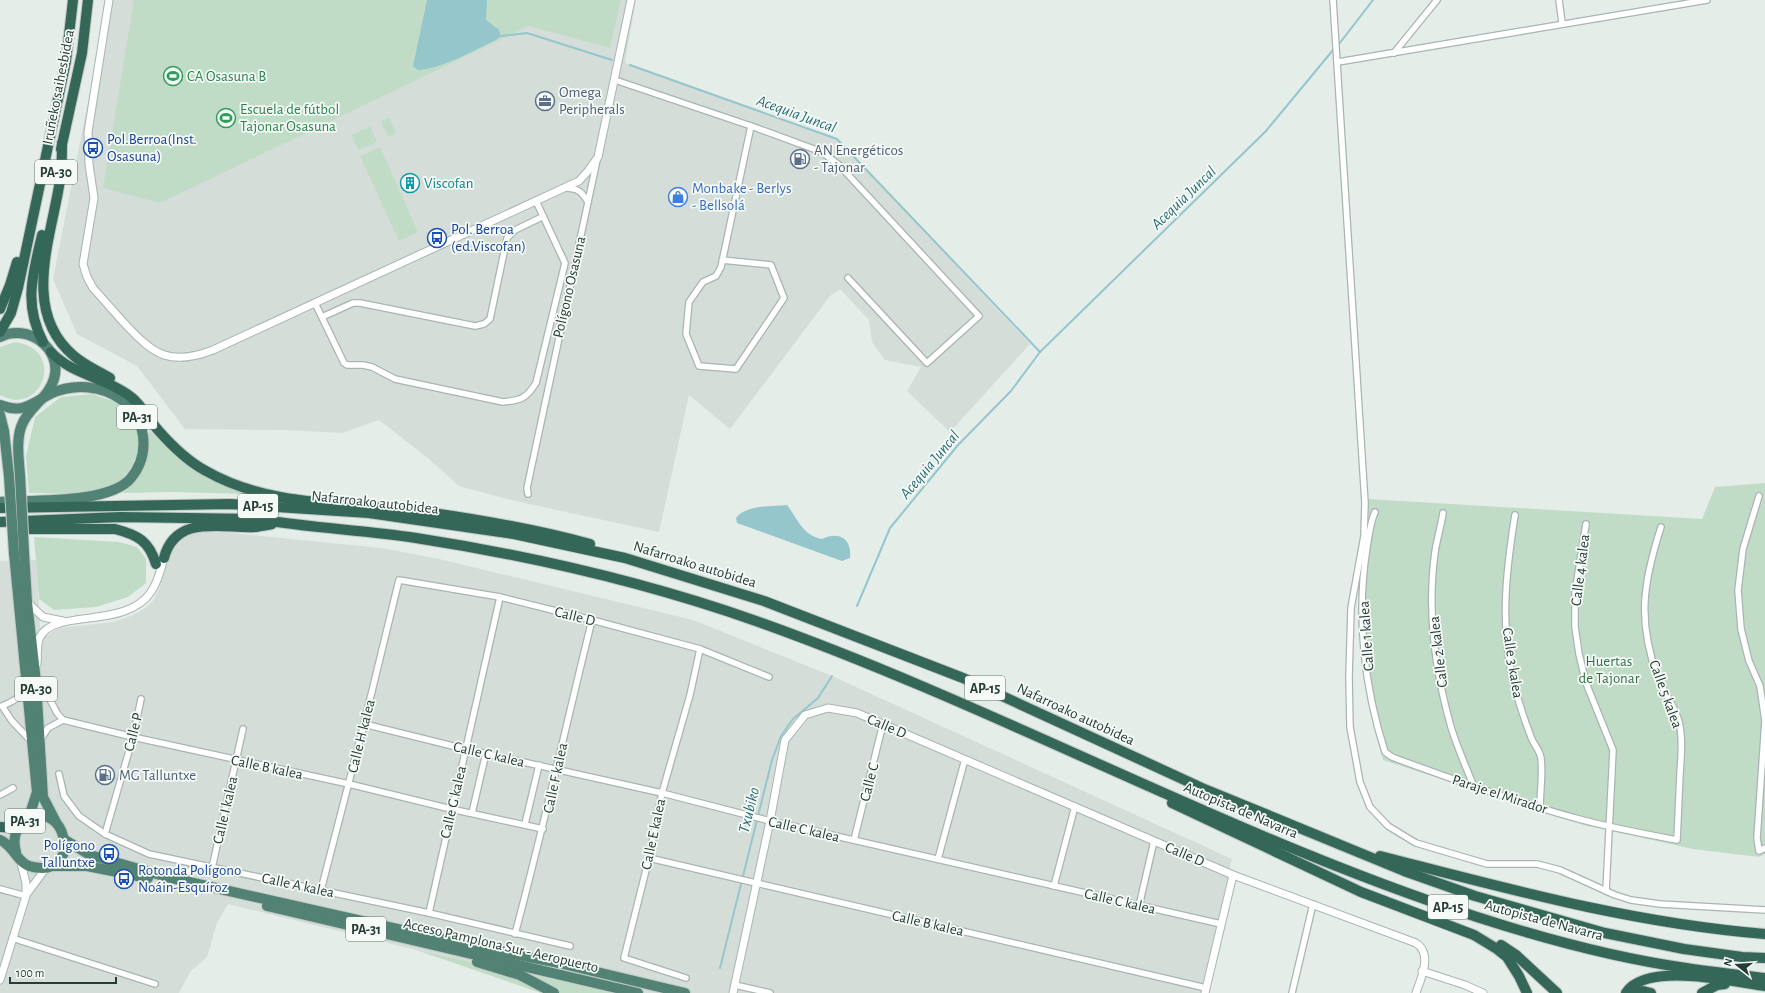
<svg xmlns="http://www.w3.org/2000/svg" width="1765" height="993" font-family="'Alegreya Sans',sans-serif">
	<rect width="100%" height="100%" fill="#e5ede9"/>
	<g fill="#d4ddd8">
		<polygon points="108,0 636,0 625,63 837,139 1030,344 950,432 907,391 921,367 885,360 872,342 869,320 840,289 830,296 730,429 689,395 659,532 511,500 459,486 428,458 379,420 342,433 286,430 185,429 137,366 77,334 53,279"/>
		<polygon points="201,530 381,548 439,559 693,620 832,676 1232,859 1201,993 615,993 416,950 228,904 217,923 207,957 190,972 179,993 0,993 0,561 36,560 41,642 43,638 58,628 113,622 131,616 144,609 153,601 160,587 164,566 177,540"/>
	</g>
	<g fill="#c1dcc6">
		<polygon points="134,0 621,0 610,48 529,26 160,203 103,188"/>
		<polygon points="389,117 396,133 388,137 381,121"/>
		<polygon points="370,126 377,142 358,150 351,135"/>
		<polygon points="380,147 418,232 399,241 360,156"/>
		<path d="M15 342C67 349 42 418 0 395V347Z"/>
		<path d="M93 394C101 398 114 400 121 406 146 424 142 463 119 481 113 486 101 489 93 491 82 495 44 493 29 493L26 456 35 417 61 397Z"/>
		<path d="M149 430C158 437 165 446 173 454 195 473 220 484 246 494L174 492 123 493C142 475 149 455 149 430Z"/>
		<polygon points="1765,483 1765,854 1759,857 1693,849 1583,825 1383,760 1368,696 1360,631 1362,566 1369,530 1368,499 1702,519 1715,487"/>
		<polygon points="34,537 119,542 137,547 146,559 146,583 128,597 96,607 54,610 39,599"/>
		<polygon points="416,950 594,988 615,993 541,993"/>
	</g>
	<g fill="#94c6cc">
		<path d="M427 0H487L486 20 499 30 501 36 496 40C474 50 442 69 418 70L413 66Z"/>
		<path d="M787 505C798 519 802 535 822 539 839 531 852 538 850 558L842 561 737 523 736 518C747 504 771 507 787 505Z"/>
	</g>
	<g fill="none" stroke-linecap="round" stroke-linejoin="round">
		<g stroke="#94c6cc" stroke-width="2">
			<polyline points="501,36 527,33 612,60"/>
			<polyline points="1339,44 1373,0"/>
			<polyline points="630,65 837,139 1040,352"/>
			<polyline points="857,606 890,528 958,445 1011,391 1040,352 1266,131 1333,50"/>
			<polyline points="720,968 772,760 781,736 793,719 818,698 832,676"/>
		</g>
		<defs>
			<g id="minor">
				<polyline points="1333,0 1365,503 1364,536 1351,608 1349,677 1350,727 1360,782 1370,807 1388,826 1416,843 1487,864 1537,864 1560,870 1615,895 1631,900 1660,904 1765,910"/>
				<polyline points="1559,0 1562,23"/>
				<polyline points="1394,53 1437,0"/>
				<polyline points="1338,62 1707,0"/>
				<polyline points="615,80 751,126"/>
				<path d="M565 188C578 188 582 192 588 202"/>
				<polyline points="722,260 771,265 784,298 736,369 699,366 686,334 689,302 703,282 716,276 721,267 751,126 822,152 840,166 979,316 927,363 848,278"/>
				<path d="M315 303 344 363 347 365H363L372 367 395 379 503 402C521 400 526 399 536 383L565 263 536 201"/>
				<polyline points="322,317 353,303 360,303 475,326 484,324 490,319 507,238 515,230 542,217"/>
				<polyline points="528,494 527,488 597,160"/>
				<polyline points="1759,496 1743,549 1738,590 1741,629 1749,661 1760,686 1765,721 1757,838 1759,851 1765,848"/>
				<path d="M1375 512C1370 523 1369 536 1367 547 1356 615 1364 687 1385 752L1392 757C1454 780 1516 802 1579 819 1612 828 1645 834 1677 840 1678 818 1679 796 1680 774 1681 757 1683 739 1679 722 1675 706 1664 693 1658 678 1637 621 1643 583 1661 527"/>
				<path d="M1443 513C1441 526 1437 539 1435 552 1427 610 1435 671 1451 727 1457 747 1466 767 1474 787"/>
				<path d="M1515 515C1506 571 1500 625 1513 681 1518 700 1524 719 1531 737 1533 744 1541 751 1541 759 1543 774 1540 792 1540 808"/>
				<polyline points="1586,524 1575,593 1575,627 1579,654 1586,683 1613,750 1606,891"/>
				<polyline points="37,684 47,694 57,713 63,720 48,728 41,739"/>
				<path d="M25 686C22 697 12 702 2 706L12 721 31 741"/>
				<polyline points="63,720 133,737 349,784 451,809 543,829"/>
				<polyline points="364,724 465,749 662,793 770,821 1221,924"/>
				<polyline points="59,774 64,796 79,816 105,834 149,854 429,913 570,946"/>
				<polyline points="0,795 13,788"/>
				<polyline points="472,813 486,753"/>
				<polyline points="525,824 539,765"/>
				<polyline points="105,834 133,737 141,699"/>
				<polyline points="854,840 883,724"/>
				<polyline points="649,858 1206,988"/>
				<polyline points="938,859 965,759"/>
				<polyline points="212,868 243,729"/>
				<polyline points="177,878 199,865"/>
				<polyline points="1054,886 1075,806"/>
				<polyline points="0,889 26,896"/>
				<polyline points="321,890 364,724 399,580 500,597 592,620 700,649 769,677"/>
				<polyline points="1139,906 1154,841"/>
				<polyline points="429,913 500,597"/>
				<path d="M515 934C543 830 566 725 592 620"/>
				<polyline points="12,938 155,984"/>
				<polyline points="686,978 624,958 649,858 662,793 690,695 700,649"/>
				<polyline points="735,985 770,993"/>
				<polyline points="1292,993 1313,904"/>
			</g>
			<g id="tertiary">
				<path d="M109 0 88 132 89 164 94 198 83 264 87 277 93 288C104 300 115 313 126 325 155 356 171 366 213 350L579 181 588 171 598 157 631 0"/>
				<polyline points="27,602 43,617 63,621"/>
				<path d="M37 664C38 656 36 644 40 637 54 608 125 630 151 592 158 582 161 569 164 558"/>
				<polyline points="26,895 46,868"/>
				<polyline points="1422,971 1465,985 1483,993"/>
				<polyline points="0,980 26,896 26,883 20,859"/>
				<path d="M733 993 770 821 785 740 805 715 828 708 857 713 1233 875 1416 943C1433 954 1421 978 1416 993"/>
				<polyline points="1205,993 1233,875"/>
			</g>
			<g id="trunk">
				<path d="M0 337C27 323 63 348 54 379 48 399 28 407 21 427 16 442 19 460 20 476"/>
				<path d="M0 405C23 414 31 404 50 394 73 383 102 385 122 400 134 409 141 422 143 436 145 452 141 466 131 478 110 504 33 500 0 502"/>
				<polyline points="0,415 4,431 9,476"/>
				<polyline points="24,552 27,602 36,682 43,797 57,824"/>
				<polyline points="14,553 37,792 28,820"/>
				<path d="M0 840C13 845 17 862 29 866 87 882 65 792 25 822 14 829 13 841 16 852"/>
				<polyline points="65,840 90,855 167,877 464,944 559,963 685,993"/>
				<polyline points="51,866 87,866 148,878"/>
				<polyline points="267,906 638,993"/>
				<polyline points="477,962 520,975 554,993"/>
			</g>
			<g id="motorway">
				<path d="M62 143C62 155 62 168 60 180 52 236 20 311 74 356 84 365 98 371 110 378"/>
				<polyline points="61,149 82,53 88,0"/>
				<path d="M42 235C33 274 23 304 43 342"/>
				<polyline points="0,309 10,285 17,262"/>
				<polyline points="0,332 11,313 18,288 66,61 73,0"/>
				<path d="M51 352C71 374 103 377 127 394 141 403 147 418 158 430 172 446 187 461 206 471 269 507 342 502 411 510 471 518 531 528 590 544"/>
				<polyline points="0,508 230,504 369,513 514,534 625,558 764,601 963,678 1202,788 1404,871 1475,896 1605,933 1684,949 1742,957 1765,958"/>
				<path d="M0 522 120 517 258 519C310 528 364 530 416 538 532 556 645 582 756 621 1001 708 1230 837 1477 917 1545 939 1616 958 1686 968 1712 972 1739 975 1765 978"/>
				<path d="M15 525 28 529H115C138 535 149 541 156 564"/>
				<path d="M164 558C176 513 224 529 256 527 261 526 267 525 272 524"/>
				<polyline points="1172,803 1361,892 1474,935 1497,949 1507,957 1519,976 1527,993"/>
				<polyline points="0,827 18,828"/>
				<path d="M1380 856C1509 889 1631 923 1765 934"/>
				<polyline points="1501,945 1516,955 1557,993"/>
				<path d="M1626 993C1646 961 1733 982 1765 986"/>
				<polyline points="1636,993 1643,991 1651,993"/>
				<polyline points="1702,993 1717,985 1725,984"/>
			</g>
		</defs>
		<use href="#minor" stroke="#a8b5b0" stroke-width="8"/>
		<use href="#tertiary" stroke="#a8b5b0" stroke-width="9"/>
		<use href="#trunk" stroke="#c2c9c7" stroke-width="12"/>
		<use href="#motorway" stroke="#c2c9c7" stroke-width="12"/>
		<use href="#minor" stroke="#fff" stroke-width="5.5"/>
		<use href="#tertiary" stroke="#fff" stroke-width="7"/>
		<use href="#trunk" stroke="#528274" stroke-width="10"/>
		<use href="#motorway" stroke="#356759" stroke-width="10"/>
		<defs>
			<g id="trunk-bridge">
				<polyline points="9,476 14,553"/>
				<polyline points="20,476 24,552"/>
			</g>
		</defs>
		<use href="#trunk-bridge" stroke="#c2c9c7" stroke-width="12" stroke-linecap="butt"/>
		<use href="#trunk-bridge" stroke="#528274" stroke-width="10"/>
	</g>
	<defs>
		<symbol id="stadium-ring" viewBox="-11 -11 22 22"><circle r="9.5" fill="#f6faf7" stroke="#2e9e5b" stroke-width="1.5"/><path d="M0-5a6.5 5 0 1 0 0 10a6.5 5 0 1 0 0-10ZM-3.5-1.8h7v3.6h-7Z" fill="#2e9e5b"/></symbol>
		<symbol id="office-ring" viewBox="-11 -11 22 22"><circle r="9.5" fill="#f6faf7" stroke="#5c6f8a" stroke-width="1.5"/><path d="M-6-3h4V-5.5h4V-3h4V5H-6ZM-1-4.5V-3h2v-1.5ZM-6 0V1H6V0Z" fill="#5c6f8a"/></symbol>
		<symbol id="bus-ring" viewBox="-11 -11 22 22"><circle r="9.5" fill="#f6faf7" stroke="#1a4fb4" stroke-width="1.5"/><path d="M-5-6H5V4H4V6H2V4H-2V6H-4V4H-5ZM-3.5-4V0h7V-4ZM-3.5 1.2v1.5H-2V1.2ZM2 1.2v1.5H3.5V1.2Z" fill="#1a4fb4"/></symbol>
		<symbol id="fuel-ring" viewBox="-11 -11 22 22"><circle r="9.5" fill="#f6faf7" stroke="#5c6f8a" stroke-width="1.5"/><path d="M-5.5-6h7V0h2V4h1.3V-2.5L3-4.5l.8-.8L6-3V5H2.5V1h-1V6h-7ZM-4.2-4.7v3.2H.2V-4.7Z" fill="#5c6f8a"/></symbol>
		<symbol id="building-ring" viewBox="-11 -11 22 22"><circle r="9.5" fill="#f6faf7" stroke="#0f9aa8" stroke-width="1.5"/><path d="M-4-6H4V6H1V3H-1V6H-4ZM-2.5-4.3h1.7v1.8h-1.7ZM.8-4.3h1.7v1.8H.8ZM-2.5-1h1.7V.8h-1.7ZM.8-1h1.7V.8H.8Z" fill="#0f9aa8"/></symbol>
		<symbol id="shop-ring" viewBox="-11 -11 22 22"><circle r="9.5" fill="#f6faf7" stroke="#3f7fe0" stroke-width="1.5"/><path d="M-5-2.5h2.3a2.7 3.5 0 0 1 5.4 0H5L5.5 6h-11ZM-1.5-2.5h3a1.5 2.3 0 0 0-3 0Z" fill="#3f7fe0"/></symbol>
	</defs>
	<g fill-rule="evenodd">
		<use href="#stadium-ring" x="162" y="65" width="22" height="22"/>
		<use href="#office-ring" x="534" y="90" width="22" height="22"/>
		<use href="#stadium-ring" x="215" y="107" width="22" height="22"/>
		<use href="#bus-ring" x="82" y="137" width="22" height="22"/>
		<use href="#fuel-ring" x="789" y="148" width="22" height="22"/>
		<use href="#building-ring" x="399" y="172" width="22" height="22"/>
		<use href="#shop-ring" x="667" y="186" width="22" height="22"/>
		<use href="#bus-ring" x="426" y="227" width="22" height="22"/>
		<use href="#fuel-ring" x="94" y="764" width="22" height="22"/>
		<use href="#bus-ring" x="98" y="843" width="22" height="22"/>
		<use href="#bus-ring" x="113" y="868" width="22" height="22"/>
	</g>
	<g text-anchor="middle" stroke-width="3.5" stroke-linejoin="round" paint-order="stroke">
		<g fill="#f6faf7" stroke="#647670" stroke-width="1">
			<rect x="35" y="160" width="42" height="24" rx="3"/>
			<rect x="117" y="405" width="40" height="24" rx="3"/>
			<rect x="238" y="494" width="40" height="24" rx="3"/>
			<rect x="965" y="676" width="40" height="24" rx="3"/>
			<rect x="15" y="677" width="42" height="24" rx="3"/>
			<rect x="5" y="809" width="40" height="24" rx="3"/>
			<rect x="1428" y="895" width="40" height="24" rx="3"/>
			<rect x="346" y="917" width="40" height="24" rx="3"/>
		</g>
		<g font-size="14" font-weight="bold" fill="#263d36">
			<text x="56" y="177">PA-30</text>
			<text x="137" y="422">PA-31</text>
			<text x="258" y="511">AP-15</text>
			<text x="985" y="693">AP-15</text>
			<text x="36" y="694">PA-30</text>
			<text x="25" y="826">PA-31</text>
			<text x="1448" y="912">AP-15</text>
			<text x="366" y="934">PA-31</text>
		</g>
		<g font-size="15" fill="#27864d" stroke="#f6faf7" text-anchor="start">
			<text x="187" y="81">CA Osasuna B</text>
			<text x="240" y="114">Escuela de fútbol<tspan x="240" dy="17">Tajonar Osasuna</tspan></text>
		</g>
		<g font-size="15" fill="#263d36" stroke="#f6faf7">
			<text transform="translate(58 87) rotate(-79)" y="5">Iruñeko saihesbidea</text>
			<text transform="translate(569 287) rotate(-77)" y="5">Polígono Osasuna</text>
			<text transform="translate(375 502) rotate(6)" y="5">Nafarroako autobidea</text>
			<text transform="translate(695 564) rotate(17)" y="5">Nafarroako autobidea</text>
			<text transform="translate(1580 570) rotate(-83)" y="5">Calle 4 kalea</text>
			<text transform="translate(575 616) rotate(14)" y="5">Calle D</text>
			<text transform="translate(1366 636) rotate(-94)" y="5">Calle 1 kalea</text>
			<text transform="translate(1438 652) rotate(-97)" y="5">Calle 2 kalea</text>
			<text transform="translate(1513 663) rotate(81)" y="5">Calle 3 kalea</text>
			<text transform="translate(1666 694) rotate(70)" y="5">Calle 5 kalea</text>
			<text transform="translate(1076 714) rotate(25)" y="5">Nafarroako autobidea</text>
			<text transform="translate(887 726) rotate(23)" y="5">Calle D</text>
			<text transform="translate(133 732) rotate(-76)" y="5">Calle P</text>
			<text transform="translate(361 736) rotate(-76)" y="5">Calle H kalea</text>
			<text transform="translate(489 754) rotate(13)" y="5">Calle C kalea</text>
			<text transform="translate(267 767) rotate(12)" y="5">Calle B kalea</text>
			<text transform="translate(555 778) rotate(-78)" y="5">Calle F kalea</text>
			<text transform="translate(869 782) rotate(-76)" y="5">Calle C</text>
			<text transform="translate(1500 794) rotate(18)" y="5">Paraje el Mirador</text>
			<text transform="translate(453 802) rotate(-77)" y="5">Calle G kalea</text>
			<text transform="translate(225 810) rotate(-77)" y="5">Calle I kalea</text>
			<text transform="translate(1241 810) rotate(23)" y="5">Autopista de Navarra</text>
			<text transform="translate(804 829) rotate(13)" y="5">Calle C kalea</text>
			<text transform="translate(653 834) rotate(-78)" y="5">Calle E kalea</text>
			<text transform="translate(1185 854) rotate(23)" y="5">Calle D</text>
			<text transform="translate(298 885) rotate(12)" y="5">Calle A kalea</text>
			<text transform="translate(1120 901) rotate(13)" y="5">Calle C kalea</text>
			<text transform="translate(1544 920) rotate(15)" y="5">Autopista de Navarra</text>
			<text transform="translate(928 923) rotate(13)" y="5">Calle B kalea</text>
			<text transform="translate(501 945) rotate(13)" y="5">Acceso Pamplona Sur - Aeropuerto</text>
		</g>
		<g font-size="15" fill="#4e5e75" stroke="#f6faf7" text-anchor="start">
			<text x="559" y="97">Omega<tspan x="559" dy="17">Peripherals</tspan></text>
			<text x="814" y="155">AN Energéticos<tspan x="814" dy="17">- Tajonar</tspan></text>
			<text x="119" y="780">MG Talluntxe</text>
		</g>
		<g font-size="15" fill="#164399" stroke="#f6faf7" text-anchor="start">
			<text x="107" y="144">Pol.Berroa(Inst.<tspan x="107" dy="17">Osasuna)</tspan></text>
			<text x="451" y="234">Pol. Berroa<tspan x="451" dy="17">(ed.Viscofan)</tspan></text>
			<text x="95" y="850" text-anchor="end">Polígono<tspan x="95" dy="17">Talluntxe</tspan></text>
			<text x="138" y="875">Rotonda Polígono<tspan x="138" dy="17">Noáin-Esquíroz</tspan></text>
		</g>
		<g font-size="15" fill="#0d838f" stroke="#f6faf7" text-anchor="start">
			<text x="424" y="188">Viscofan</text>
		</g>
		<g font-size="15" fill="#366cbe" stroke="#f6faf7" text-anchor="start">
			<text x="692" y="193">Monbake - Berlys<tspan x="692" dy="17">- Bellsolá</tspan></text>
		</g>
		<g font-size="15" fill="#347048" stroke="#f6faf7">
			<text x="1609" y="666">Huertas<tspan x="1609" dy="17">de Tajonar</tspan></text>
		</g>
		<g font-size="16" font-style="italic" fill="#266b73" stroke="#f6faf7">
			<text transform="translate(797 113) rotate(20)" y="6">Acequia Juncal</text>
			<text transform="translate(1183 197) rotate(-44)" y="6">Acequia Juncal</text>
			<text transform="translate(929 464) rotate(-50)" y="6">Acequia Juncal</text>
			<text transform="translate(748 810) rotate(-76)" y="6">Txubiko</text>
		</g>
	</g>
	<g transform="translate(1737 965) rotate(287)" stroke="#f6faf7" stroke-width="3" paint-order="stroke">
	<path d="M0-3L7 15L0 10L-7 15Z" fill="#263d36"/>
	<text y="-6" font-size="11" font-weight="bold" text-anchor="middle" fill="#263d36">N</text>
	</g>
	<path d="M10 977v6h106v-6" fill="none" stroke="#263d36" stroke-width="2"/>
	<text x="16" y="977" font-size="12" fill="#263d36" stroke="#f6faf7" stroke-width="3" paint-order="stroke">100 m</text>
</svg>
